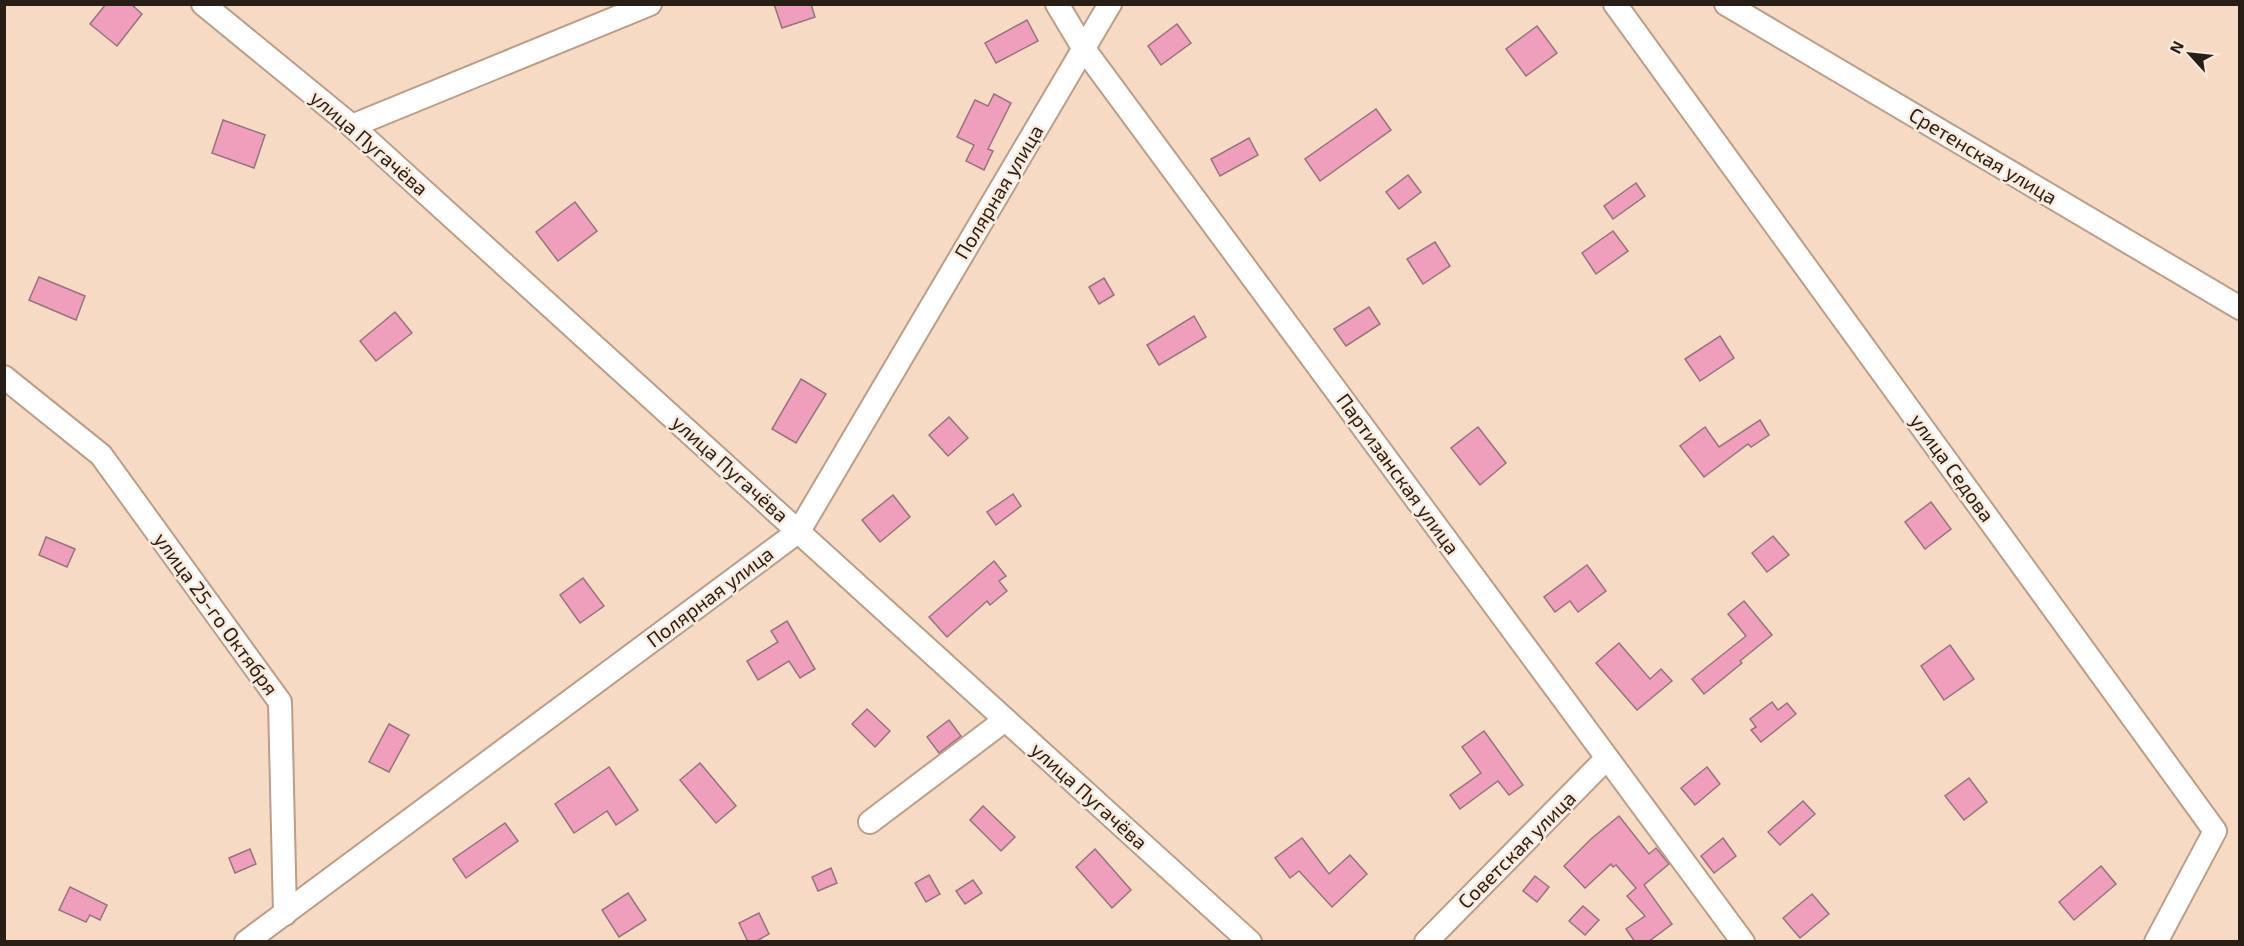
<svg xmlns="http://www.w3.org/2000/svg" width="2244" height="946" font-family="'Exo 2',sans-serif">
	<rect width="100%" height="100%" fill="#f7dac4"/>
	<g fill="#ef9fbb" stroke="#95747f" stroke-width="1.5">
		<polygon points="106,4 131,4 142,14 117,46 90,24"/>
		<polygon points="774,4 811,4 815,17 782,28"/>
		<polygon points="1027,20 1038,41 996,63 985,43"/>
		<polygon points="1177,24 1191,43 1161,65 1148,46"/>
		<polygon points="1537,26 1557,53 1526,76 1506,49"/>
		<polygon points="994,94 1011,103 988,149 993,151 984,170 966,161 974,145 957,137 975,100 988,106"/>
		<polygon points="1376,109 1391,130 1320,181 1305,159"/>
		<polygon points="223,120 265,135 254,168 212,153"/>
		<polygon points="1249,138 1258,155 1220,176 1211,159"/>
		<polygon points="1408,175 1421,192 1399,209 1386,192"/>
		<polygon points="1636,183 1645,196 1613,219 1604,206"/>
		<polygon points="575,202 597,231 558,261 536,232"/>
		<polygon points="1613,231 1628,251 1596,274 1582,253"/>
		<polygon points="1435,242 1450,266 1423,284 1407,259"/>
		<polygon points="39,277 85,296 76,320 29,300"/>
		<polygon points="1104,278 1114,295 1099,304 1089,287"/>
		<polygon points="1369,307 1380,324 1346,346 1334,329"/>
		<polygon points="395,312 412,333 376,361 360,341"/>
		<polygon points="1194,316 1206,337 1159,365 1147,345"/>
		<polygon points="1720,336 1734,358 1700,381 1685,359"/>
		<polygon points="801,379 826,394 796,443 772,429"/>
		<polygon points="949,417 968,438 948,456 929,435"/>
		<polygon points="1760,420 1769,435 1751,447 1748,444 1704,477 1680,446 1705,427 1719,447"/>
		<polygon points="1478,427 1506,463 1480,485 1451,448"/>
		<polygon points="1013,494 1021,506 996,525 987,512"/>
		<polygon points="893,495 910,517 880,542 862,520"/>
		<polygon points="1931,502 1951,529 1925,549 1905,522"/>
		<polygon points="1773,536 1789,555 1767,572 1752,553"/>
		<polygon points="46,537 75,549 67,567 39,555"/>
		<polygon points="994,561 1006,576 999,581 1007,591 990,605 987,601 947,637 929,617"/>
		<polygon points="1587,565 1606,591 1578,612 1570,601 1555,612 1544,597"/>
		<polygon points="583,578 604,606 580,623 560,595"/>
		<polygon points="1744,601 1772,635 1740,661 1742,663 1704,694 1692,679 1746,636 1728,614"/>
		<polygon points="787,621 815,669 800,678 789,661 758,680 747,661 778,642 771,631"/>
		<polygon points="1619,643 1650,679 1661,669 1672,681 1637,710 1596,663"/>
		<polygon points="1950,645 1974,679 1944,700 1921,666"/>
		<polygon points="1772,702 1778,710 1787,703 1796,714 1761,742 1751,730 1756,727 1750,719"/>
		<polygon points="867,709 890,731 875,747 852,724"/>
		<polygon points="949,720 961,736 939,753 927,737"/>
		<polygon points="389,724 409,735 389,772 369,762"/>
		<polygon points="1484,731 1523,785 1509,795 1498,781 1460,809 1450,795 1481,773 1462,747"/>
		<polygon points="700,763 736,806 716,823 680,780"/>
		<polygon points="609,767 638,810 616,825 607,811 574,833 555,804"/>
		<polygon points="1707,767 1720,784 1695,805 1681,788"/>
		<polygon points="1969,778 1987,802 1964,820 1945,796"/>
		<polygon points="1803,801 1815,814 1780,845 1768,832"/>
		<polygon points="983,806 1015,837 1001,851 970,820"/>
		<polygon points="1619,816 1649,854 1656,848 1669,864 1644,885 1672,924 1648,942 1635,942 1626,929 1645,916 1627,896 1636,888 1616,865 1613,867 1611,864 1585,888 1564,866 1591,839"/>
		<polygon points="505,823 518,841 466,878 453,859"/>
		<polygon points="1302,838 1329,874 1350,855 1367,874 1332,907 1299,871 1290,878 1275,858"/>
		<polygon points="1723,838 1736,856 1714,873 1701,856"/>
		<polygon points="250,849 256,864 235,873 229,858"/>
		<polygon points="1095,849 1131,890 1112,908 1076,867"/>
		<polygon points="2101,866 2116,884 2074,920 2059,902"/>
		<polygon points="831,868 837,883 818,891 812,877"/>
		<polygon points="929,875 940,894 926,902 915,883"/>
		<polygon points="1535,876 1549,887 1537,902 1523,891"/>
		<polygon points="973,880 982,893 965,904 956,891"/>
		<polygon points="70,887 107,905 100,920 90,915 86,922 59,910"/>
		<polygon points="628,893 646,920 619,937 602,910"/>
		<polygon points="1812,894 1829,914 1800,938 1783,918"/>
		<polygon points="1583,906 1599,920 1585,935 1569,921"/>
		<polygon points="759,913 769,934 755,942 748,942 739,923"/>
	</g>
	<g fill="none" stroke-linecap="round" stroke-linejoin="round">
		<defs>
			<g id="minor">
				<polyline points="203,4 352,126 1250,942"/>
				<polyline points="1057,4 1084,49 1743,942"/>
				<polyline points="1615,4 2215,831 2156,942"/>
				<polyline points="1726,4 2240,308"/>
				<polyline points="352,126 650,4"/>
				<polyline points="4,377 101,455 280,702 285,914"/>
				<polyline points="870,822 1005,720"/>
				<polyline points="246,942 799,531 1110,4"/>
				<polyline points="1426,942 1607,758"/>
			</g>
		</defs>
		<use href="#minor" stroke="#ba9e89" stroke-width="26"/>
		<use href="#minor" stroke="#fff" stroke-width="22"/>
	</g>
	<g text-anchor="middle" stroke-width="5" stroke-linejoin="round" paint-order="stroke">
		<g font-size="20" fill="#291e16" stroke="#fceadc">
			<text transform="translate(369 143) rotate(41)" y="7">улица Пугачёва</text>
			<text transform="translate(1983 156) rotate(31)" y="7">Сретенская улица</text>
			<text transform="translate(999 192) rotate(-59)" y="7">Полярная улица</text>
			<text transform="translate(1952 468) rotate(54)" y="7">улица Седова</text>
			<text transform="translate(730 469) rotate(42)" y="7">улица Пугачёва</text>
			<text transform="translate(1398 474) rotate(54)" y="7">Партизанская улица</text>
			<text transform="translate(710 597) rotate(-37)" y="7">Полярная улица</text>
			<text transform="translate(216 614) rotate(54)" y="7">улица 25-го Октября</text>
			<text transform="translate(1089 796) rotate(42)" y="7">улица Пугачёва</text>
			<text transform="translate(1517 850) rotate(-45)" y="7">Советская улица</text>
		</g>
	</g>
	<rect width="2244" height="946" fill="none" stroke="#291e16" stroke-width="12"/>
	<g transform="translate(2190 54) rotate(297)" stroke="#fceadc" stroke-width="4.5" paint-order="stroke">
	<path d="M0-4.5L10 22L0 15L-10 22Z" fill="#291e16"/>
	<text y="-9" font-size="16" font-weight="bold" text-anchor="middle" fill="#291e16">N</text>
	</g>
</svg>
